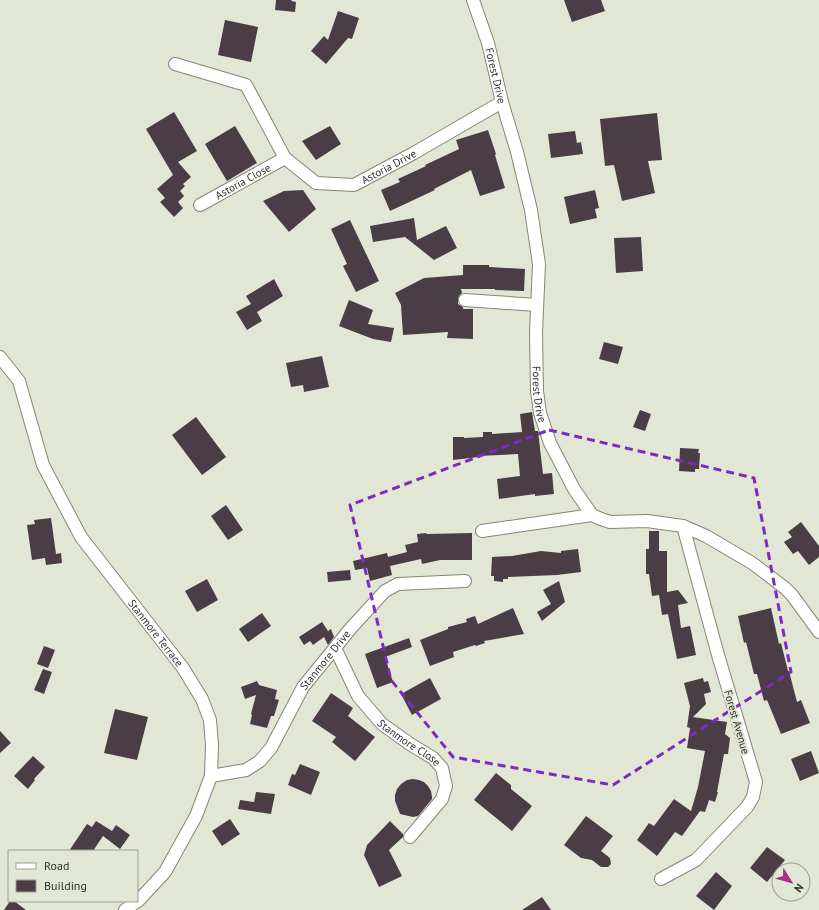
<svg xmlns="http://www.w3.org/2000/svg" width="819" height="910" font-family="'PT Sans',sans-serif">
	<rect width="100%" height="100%" fill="#e2e7d5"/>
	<g fill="#4b3d46">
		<polygon points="276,0 292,0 291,1 296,2 295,12 275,10"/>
		<polygon points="564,0 601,0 605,11 572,22"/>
		<polygon points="338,11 359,18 352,39 348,38 326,64 311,51 324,36 328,40"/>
		<polygon points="225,20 258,27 251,62 218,55"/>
		<polygon points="174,112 197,151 178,162 191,177 183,184 185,186 180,191 184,196 178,202 183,208 174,217 160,202 165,198 157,189 173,175 146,129"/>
		<polygon points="657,113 662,160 648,161 655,193 622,201 614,165 605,166 600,119"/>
		<polygon points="235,126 257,163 227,181 205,144"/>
		<polygon points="330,126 341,144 316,160 302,141"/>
		<polygon points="488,130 496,154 495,155 505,188 480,196 471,170 434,189 435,190 390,211 381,190 400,182 398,179 426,166 425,165 459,149 456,140"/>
		<polygon points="575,131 577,143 581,142 583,154 551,158 548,134"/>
		<polygon points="303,190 316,209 289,232 263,201 284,191"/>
		<polygon points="595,190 599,208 595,209 597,218 570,224 564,197"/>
		<polygon points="414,218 417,240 446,226 457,248 434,260 405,237 373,242 370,226"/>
		<polygon points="350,220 379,281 356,292 343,266 347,264 331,229"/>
		<polygon points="641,237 643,271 616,273 614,238"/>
		<polygon points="463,265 489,265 489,267 525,269 524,291 495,290 495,289 461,289 462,293 459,296 458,299 458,304 463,307 463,309 473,309 473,339 447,338 448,332 403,335 401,305 395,293 424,278 463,275"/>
		<polygon points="274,279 283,296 257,312 262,321 247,330 236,312 251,304 246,296"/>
		<polygon points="349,300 373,310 368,324 394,328 391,342 373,339 339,326"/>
		<polygon points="604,342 623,347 618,364 599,359"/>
		<polygon points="322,356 329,387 304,392 303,385 291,387 286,363"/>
		<polygon points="640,410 651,414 645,431 633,427"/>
		<polygon points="532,412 535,431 538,431 543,474 552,473 554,494 535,496 535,494 499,499 497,479 520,476 518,454 479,456 479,457 453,460 453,437 464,437 464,438 483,437 483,432 492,432 492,434 522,432 520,414"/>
		<polygon points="196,417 226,457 202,475 172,435"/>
		<polygon points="680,448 699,449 698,453 700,453 699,469 695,469 695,472 679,471"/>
		<polygon points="226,505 243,530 228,540 211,516"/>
		<polygon points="51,518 56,554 61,553 62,563 46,565 45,558 32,560 27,525 35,524 34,520"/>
		<polygon points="801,522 819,546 819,557 809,565 798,551 793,554 784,542 792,537 788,532"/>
		<polygon points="649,531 659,531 659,551 667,551 667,592 678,590 688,603 678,605 681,628 690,626 696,655 677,659 668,614 662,615 659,595 652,596 649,574 646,574 646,549 649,549"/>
		<polygon points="426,533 427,534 472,533 472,560 440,560 422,564 421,559 390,566 392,575 370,581 367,568 355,570 353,561 387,553 388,557 407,552 405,545 418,542 417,534"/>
		<polygon points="578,549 581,572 557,575 508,577 508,579 503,579 503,582 494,581 494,576 491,576 492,557 512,556 541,551 561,553 561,551"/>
		<polygon points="350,570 351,580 328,582 327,572"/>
		<polygon points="207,579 218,600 197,612 185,591"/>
		<polygon points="559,581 565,602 542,621 537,612 551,604 543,590"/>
		<polygon points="513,608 524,634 484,641 485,643 476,646 475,645 453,652 454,657 430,666 420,640 448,629 448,627 467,622 466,619 475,616 478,624"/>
		<polygon points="771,608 779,644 781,643 788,671 789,671 797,702 801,700 810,723 781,734 767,700 764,701 757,674 754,674 746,642 744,643 738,616"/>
		<polygon points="262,613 271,626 248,642 239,629"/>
		<polygon points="322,622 328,631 331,629 334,637 328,645 324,637 313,645 310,641 304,645 299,637"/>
		<polygon points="409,638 412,647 385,657 393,682 377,688 365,654"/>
		<polygon points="44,646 55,650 48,668 37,664"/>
		<polygon points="43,669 52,672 44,694 34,690"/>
		<polygon points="430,678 441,699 412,715 401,694"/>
		<polygon points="703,678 704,682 708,681 711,692 704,694 706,704 693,717 727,722 725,734 730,738 728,754 724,754 717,792 718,792 715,802 709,800 705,812 700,811 682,836 675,832 657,856 637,840 649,823 654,826 674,799 691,811 698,787 705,751 687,748 690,728 687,727 690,706 684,683"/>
		<polygon points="257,681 259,685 277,690 275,699 279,700 274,716 271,716 267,728 250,724 252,715 251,714 256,695 245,699 241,687"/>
		<polygon points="331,693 353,708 348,716 375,737 355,761 332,742 336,737 312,721"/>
		<polygon points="115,709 148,717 137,760 104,753"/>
		<polygon points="0,731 11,743 0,753"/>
		<polygon points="811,751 819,773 800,781 791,759"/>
		<polygon points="33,756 45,767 34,779 35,780 28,789 14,776"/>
		<polygon points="300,764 320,772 311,795 288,785 292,774 295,775"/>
		<polygon points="496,773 511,785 511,789 532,806 512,831 474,800"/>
		<polygon points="413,779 419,780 424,782 428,786 431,791 432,797 432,799 418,816 413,817 400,814 395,801 395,795 397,789 401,784 407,780"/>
		<polygon points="256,792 275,794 271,814 238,809 240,800 254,802"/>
		<polygon points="586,816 613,836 601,851 610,858 611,864 608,867 601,867 592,860 581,858 564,845"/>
		<polygon points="230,819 240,834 222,846 212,831"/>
		<polygon points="96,821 112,831 116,825 130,835 120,849 103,836 93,851 69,851 87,824 92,827"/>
		<polygon points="390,821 403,834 403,837 389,850 402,876 379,887 364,855 367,845"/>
		<polygon points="767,847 785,860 767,882 750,868"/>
		<polygon points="716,872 732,886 714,910 696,896"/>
		<polygon points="542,897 551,910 522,910"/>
		<polygon points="10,901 14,901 26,910 4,910"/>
	</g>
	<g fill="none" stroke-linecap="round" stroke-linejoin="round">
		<defs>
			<g id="street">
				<path id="s1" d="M473 0 488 43 502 102 517 152 531 210 539 264 536 333 537 391 540 413 550 443 574 489 592 515 601 519 610 522 647 521 683 526 706 536 752 563 785 588 792 595 819 632"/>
				<path id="s2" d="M175 64 246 85 285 158 316 183 354 185 414 153 502 102"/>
				<path id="s3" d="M200 205 285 158"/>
				<polyline points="465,300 537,305"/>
				<path id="s4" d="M0 357 19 381 43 465 81 537 183 668 202 699 210 720 212 745 211 776 196 816 165 872 139 900 125 910"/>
				<polyline points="482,531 592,515"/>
				<path id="s5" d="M335 648 358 696 382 724 410 744 433 758 442 768 446 786 442 799 410 837"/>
				<path id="s6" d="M211 776 246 770 260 761 271 748 303 687 351 628 385 591 398 584 465 581"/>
				<polyline points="661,879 696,860 747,807 753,797 756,782 718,655 683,526"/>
			</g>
		</defs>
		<use href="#street" stroke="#828676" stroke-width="14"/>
		<use href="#street" stroke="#fff" stroke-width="12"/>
	</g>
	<path fill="none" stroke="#7b2cbf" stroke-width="3" stroke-dasharray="8 5" stroke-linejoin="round" d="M549 430 754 478 791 672 613 785 453 757 391 680 350 505Z"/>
	<g text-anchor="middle" stroke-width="4" stroke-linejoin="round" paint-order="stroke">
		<g font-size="11" fill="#2f312b" stroke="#e2e7d5">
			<text dy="4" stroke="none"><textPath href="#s1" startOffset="79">Forest Drive</textPath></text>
			<text dy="4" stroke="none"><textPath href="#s2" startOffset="274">Astoria Drive</textPath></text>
			<text dy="4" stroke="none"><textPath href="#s3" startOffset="49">Astoria Close</textPath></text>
			<text dy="4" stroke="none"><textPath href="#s1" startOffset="403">Forest Drive</textPath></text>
			<text dy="4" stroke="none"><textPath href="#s4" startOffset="321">Stanmore Terrace</textPath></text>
			<text dy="4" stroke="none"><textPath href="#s6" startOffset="173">Stanmore Drive</textPath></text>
			<text transform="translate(737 722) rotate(74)" y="4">Forest Avenue</text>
			<text dy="4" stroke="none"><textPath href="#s5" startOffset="123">Stanmore Close</textPath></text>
		</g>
	</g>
	<rect x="8" y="850" width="130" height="52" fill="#e2e7d5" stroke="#9a9e91"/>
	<rect x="16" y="863" width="20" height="6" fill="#ffffff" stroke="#9a9e91"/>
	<text x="44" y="870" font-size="12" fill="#2f312b">Road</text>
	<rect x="16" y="880" width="20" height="12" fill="#4b3d46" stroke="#9a9e91"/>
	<text x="44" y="890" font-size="12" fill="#2f312b">Building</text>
	<g transform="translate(791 882) rotate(127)"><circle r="19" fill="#e2e7d5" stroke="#9a9e91"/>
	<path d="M0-3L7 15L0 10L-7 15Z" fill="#a5318b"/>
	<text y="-6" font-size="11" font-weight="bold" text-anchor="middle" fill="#2f312b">N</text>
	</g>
</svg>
